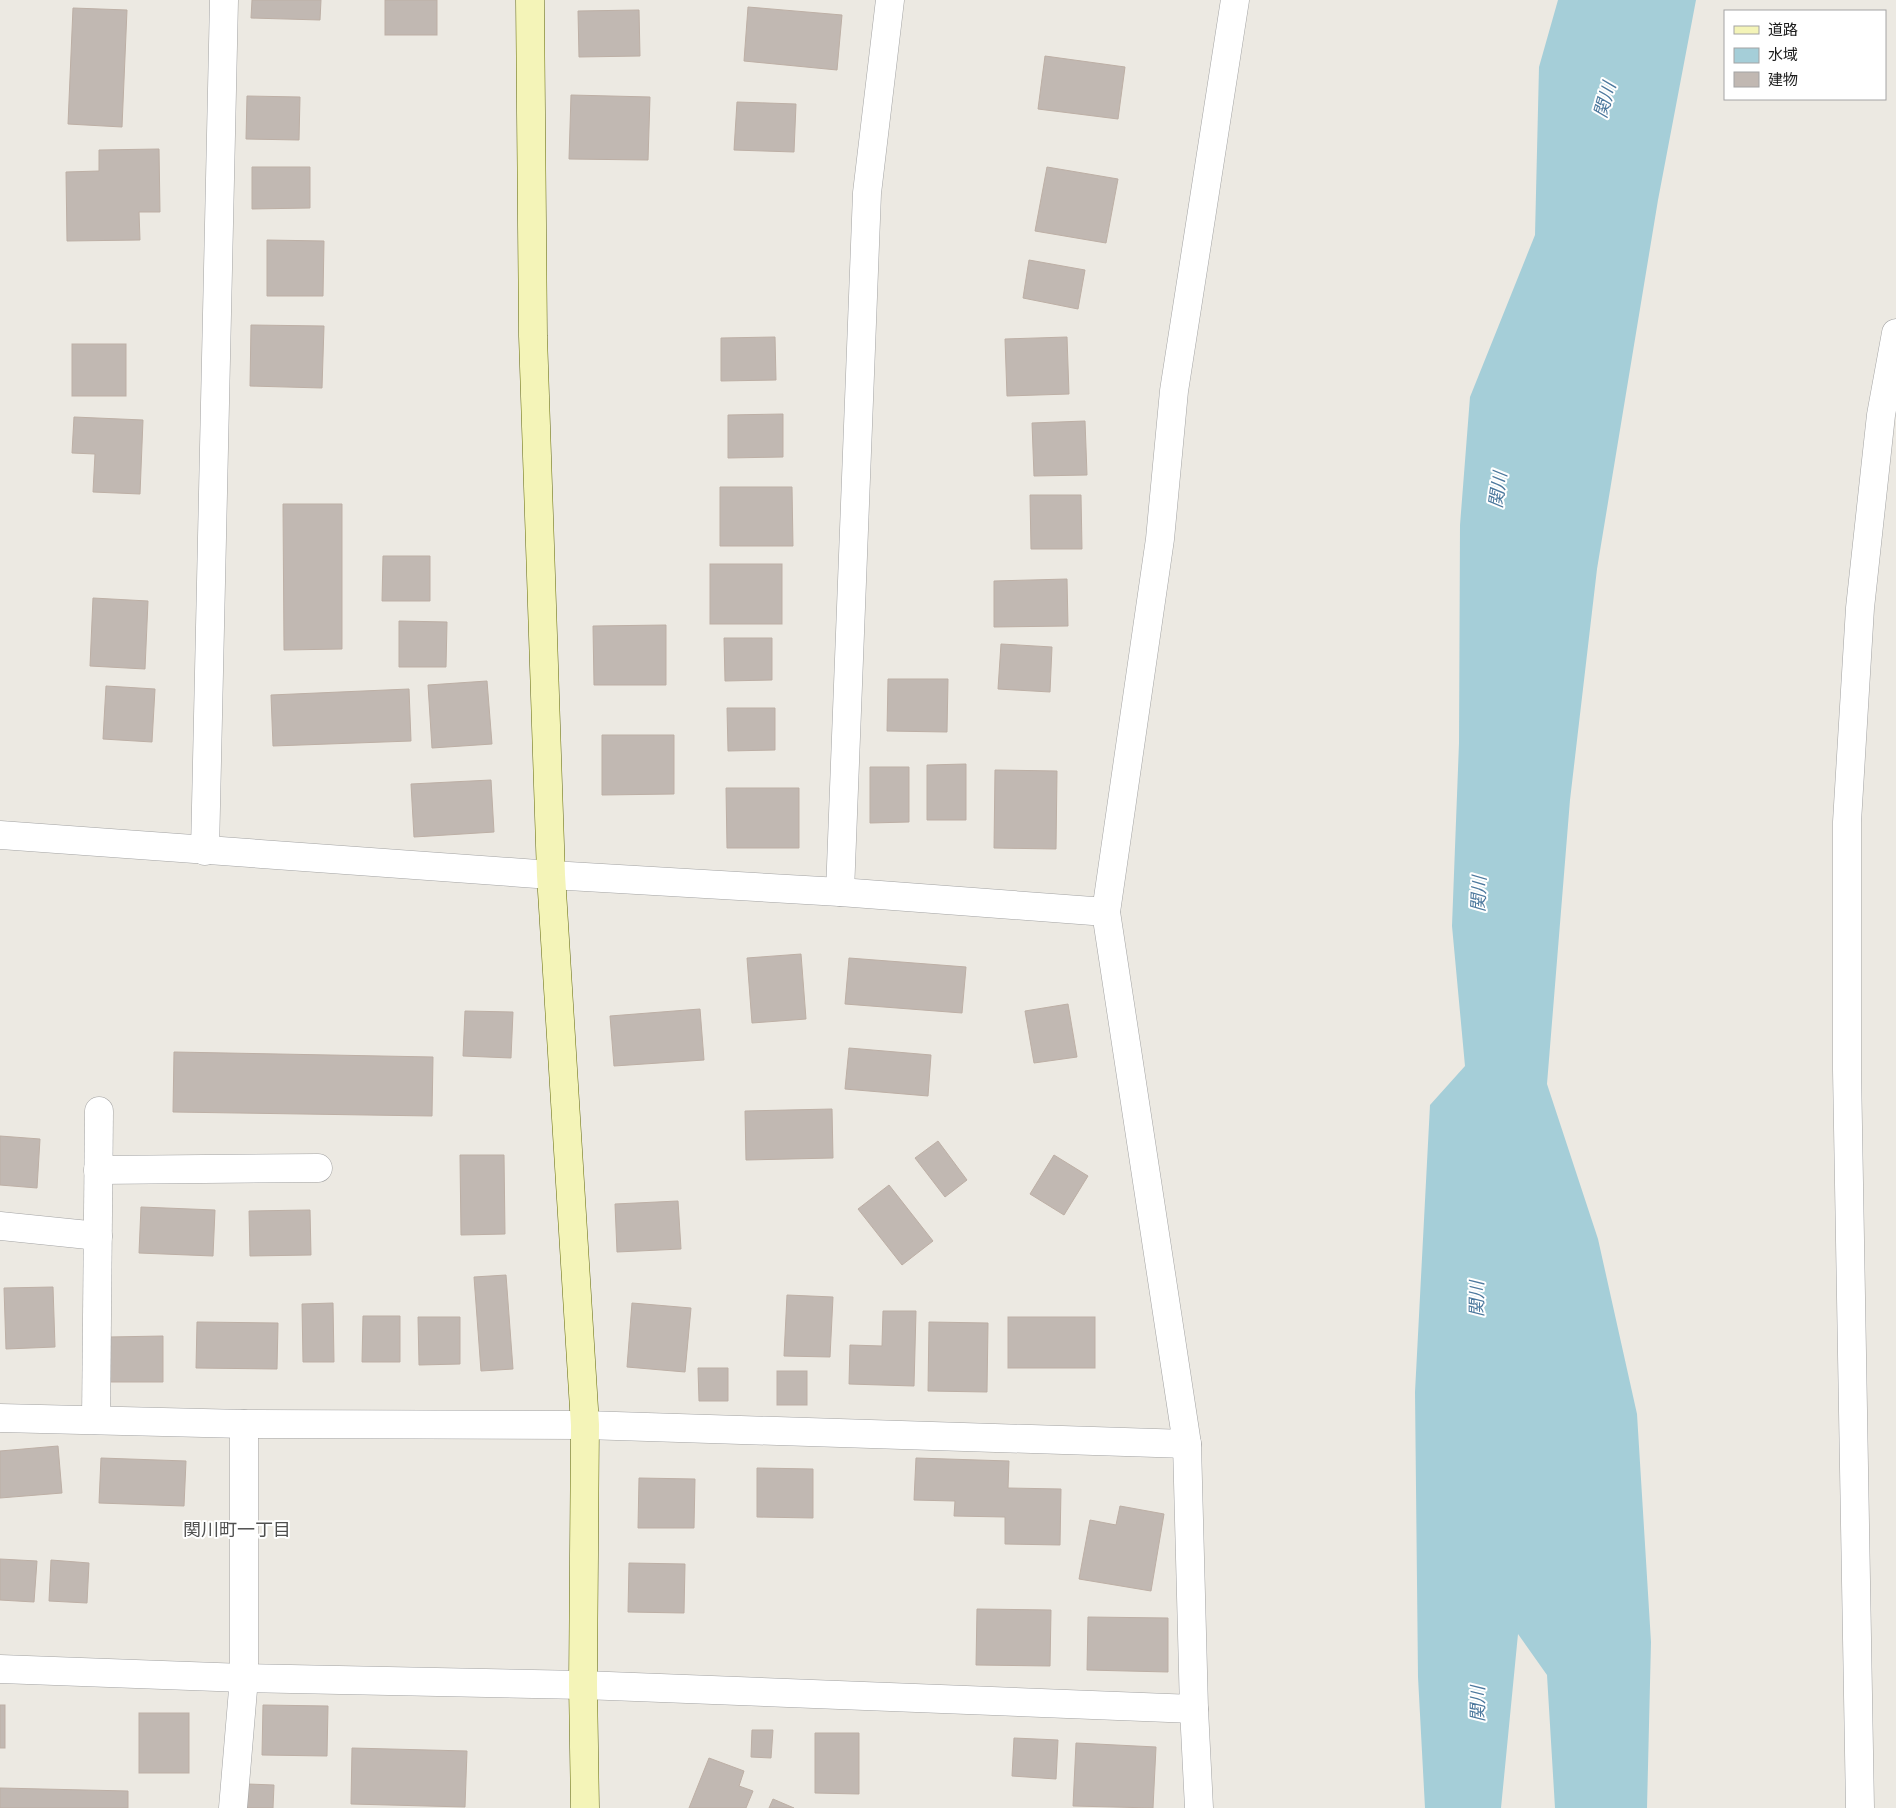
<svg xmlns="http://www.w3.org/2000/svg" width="1896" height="1808" font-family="Rubik,'Noto Sans JP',sans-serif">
	<rect width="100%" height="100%" fill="#ece9e2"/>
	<polygon fill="#a5ced8" points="1558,0 1696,0 1658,200 1597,569 1570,800 1547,1084 1598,1239 1637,1414 1651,1642 1647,1808 1555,1808 1547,1675 1518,1634 1501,1808 1425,1808 1418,1677 1415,1392 1430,1105 1465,1066 1452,926 1459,743 1460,525 1470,397 1535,235 1539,67"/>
	<g fill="#c1b8b2" stroke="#bdafa5">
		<polygon points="252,0 321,0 320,20 251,18"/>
		<rect x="385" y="0" width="52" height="35"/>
		<polygon points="748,7 842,15 837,70 744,61"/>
		<polygon points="73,8 127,10 122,127 68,124"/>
		<polygon points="639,10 640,56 579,57 578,11"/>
		<polygon points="1045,56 1125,67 1118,119 1038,109"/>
		<polygon points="571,95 650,97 648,160 569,159"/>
		<polygon points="247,96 300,97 299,140 246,139"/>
		<polygon points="737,102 796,104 794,152 734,150"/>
		<polygon points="159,149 160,212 139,212 140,240 67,241 66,172 99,171 99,150"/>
		<polygon points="252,167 310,167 310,208 252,209"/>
		<polygon points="1047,167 1118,179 1106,243 1035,231"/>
		<polygon points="267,240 324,241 323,296 267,296"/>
		<polygon points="1029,260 1085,270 1078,309 1023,298"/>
		<polygon points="251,325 324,326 322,388 250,386"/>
		<polygon points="775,337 776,380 721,381 721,338"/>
		<polygon points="1067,337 1069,394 1007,396 1005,339"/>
		<rect x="72" y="344" width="54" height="52"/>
		<polygon points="783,414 783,457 728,458 728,415"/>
		<polygon points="74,417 143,420 140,494 93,492 95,454 72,453"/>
		<polygon points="1085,421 1087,475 1034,476 1032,423"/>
		<polygon points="720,487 792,487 793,546 720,546"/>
		<polygon points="1030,495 1081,495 1082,549 1031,549"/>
		<polygon points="283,504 342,504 342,649 284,650"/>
		<polygon points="383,556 430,556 430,601 382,601"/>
		<rect x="710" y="564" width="72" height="60"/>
		<polygon points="1067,579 1068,626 994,627 994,581"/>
		<polygon points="93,598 148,601 145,669 90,666"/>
		<polygon points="399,621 447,622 446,667 399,667"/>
		<polygon points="666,625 666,685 594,685 593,626"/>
		<polygon points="724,638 772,638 772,680 725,681"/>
		<polygon points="1001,644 1052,647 1050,692 998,689"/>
		<polygon points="888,679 948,679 947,732 887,731"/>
		<polygon points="487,681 492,744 432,748 428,685"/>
		<polygon points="106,686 155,689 152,742 103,739"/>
		<polygon points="409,689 411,741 273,746 271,695"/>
		<polygon points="727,708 775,708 775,750 728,751"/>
		<polygon points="602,735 674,735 674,794 602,795"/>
		<polygon points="966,764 966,820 927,820 927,765"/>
		<polygon points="870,767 909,767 909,822 870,823"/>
		<polygon points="995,770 1057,771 1056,849 994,848"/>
		<polygon points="491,780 494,832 414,837 411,784"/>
		<polygon points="726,788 799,788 799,848 727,848"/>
		<polygon points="801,954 806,1019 752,1023 747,958"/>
		<polygon points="849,958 966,967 962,1013 845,1004"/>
		<polygon points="1068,1004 1077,1057 1034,1063 1025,1011"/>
		<polygon points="700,1009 704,1060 614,1066 610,1016"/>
		<polygon points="465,1011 513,1012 511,1058 463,1056"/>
		<polygon points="849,1048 931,1055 928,1096 845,1089"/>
		<polygon points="174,1052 433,1057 432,1116 173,1112"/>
		<polygon points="832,1109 833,1158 746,1160 745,1111"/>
		<polygon points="0,1136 40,1139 37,1188 0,1185"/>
		<polygon points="938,1141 967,1180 945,1197 915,1158"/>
		<polygon points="460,1155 504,1155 505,1234 461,1235"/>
		<polygon points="1054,1155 1088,1176 1064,1215 1030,1194"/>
		<polygon points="889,1185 933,1241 902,1265 858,1209"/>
		<polygon points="678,1201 681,1249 617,1252 615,1204"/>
		<polygon points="141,1207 215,1210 213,1256 139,1253"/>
		<polygon points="310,1210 311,1255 250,1256 249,1211"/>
		<polygon points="506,1275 513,1369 481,1371 474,1277"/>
		<polygon points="53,1287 55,1347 6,1349 4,1288"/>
		<polygon points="787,1295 833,1297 830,1357 784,1356"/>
		<polygon points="333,1303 334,1362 303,1362 302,1304"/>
		<polygon points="632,1303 691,1308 685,1372 627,1367"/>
		<polygon points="883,1311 916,1311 914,1386 849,1384 850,1345 882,1346"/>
		<polygon points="363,1316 400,1316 400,1362 362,1362"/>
		<polygon points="418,1317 460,1317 460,1364 419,1365"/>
		<rect x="1008" y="1317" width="87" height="51"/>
		<polygon points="197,1322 278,1323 277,1369 196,1368"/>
		<polygon points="929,1322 988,1323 987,1392 928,1391"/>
		<polygon points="163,1336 163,1382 109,1382 109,1337"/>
		<polygon points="698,1368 728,1368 728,1401 699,1401"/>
		<rect x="777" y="1371" width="30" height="34"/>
		<polygon points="58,1446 62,1493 0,1498 0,1451"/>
		<polygon points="101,1458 186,1461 184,1506 99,1503"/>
		<polygon points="916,1458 1009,1461 1008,1488 1061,1489 1060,1545 1005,1544 1005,1517 954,1516 955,1501 914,1500"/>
		<polygon points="757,1468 813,1469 813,1518 757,1517"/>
		<polygon points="639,1478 695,1479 694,1528 638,1528"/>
		<polygon points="1120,1506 1164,1514 1151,1591 1079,1579 1090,1520 1116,1525"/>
		<polygon points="0,1559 37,1561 34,1602 0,1600"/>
		<polygon points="51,1560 89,1563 87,1603 49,1601"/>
		<polygon points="629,1563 685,1564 684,1613 628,1612"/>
		<polygon points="977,1609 1051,1610 1050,1666 976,1665"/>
		<polygon points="1088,1617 1168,1618 1168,1672 1087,1670"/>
		<rect x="0" y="1705" width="5" height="43"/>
		<polygon points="263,1705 328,1706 327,1756 262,1755"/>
		<rect x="139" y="1713" width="50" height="60"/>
		<polygon points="752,1730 773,1730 771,1758 751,1757"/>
		<polygon points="815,1733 859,1733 859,1794 815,1793"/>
		<polygon points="1014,1738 1058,1740 1056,1779 1012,1776"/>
		<polygon points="1076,1743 1156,1747 1153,1808 1073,1806"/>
		<polygon points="352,1748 467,1751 465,1807 351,1804"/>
		<polygon points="709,1758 744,1771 739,1786 753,1791 746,1808 689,1808"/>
		<polygon points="248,1784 274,1785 273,1808 247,1808"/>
		<polygon points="0,1788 128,1791 128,1808 0,1808"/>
		<polygon points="773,1799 794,1808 769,1808"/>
	</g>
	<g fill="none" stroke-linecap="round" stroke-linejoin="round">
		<defs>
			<g id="street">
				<polyline points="0,835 551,875 840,892 1106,912"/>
				<polyline points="205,851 224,0"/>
				<polyline points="840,892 867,193 890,0"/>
				<polyline points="98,1170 318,1168"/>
				<polyline points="0,1226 98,1236"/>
				<polyline points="0,1418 244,1424 585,1425 1187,1444"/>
				<polyline points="96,1420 99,1111"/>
				<polyline points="0,1669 244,1678 583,1685 1194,1709"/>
				<polyline points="233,1808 244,1678 244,1424"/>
				<polyline points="1199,1808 1194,1709 1187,1444 1106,912 1160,539 1174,391 1235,0"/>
				<polyline points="1860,1808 1847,1070 1847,822 1860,608 1881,415 1896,333"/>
			</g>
			<polyline id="secondary" points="530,0 533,336 551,875 585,1425 583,1685 585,1808"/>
		</defs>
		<use href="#street" stroke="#a3a3a3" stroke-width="29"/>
		<use href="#secondary" stroke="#636a0c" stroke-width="29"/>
		<use href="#street" stroke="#fff" stroke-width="28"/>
		<use href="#secondary" stroke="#f4f4b8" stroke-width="28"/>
	</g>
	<g text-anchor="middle" stroke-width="4" stroke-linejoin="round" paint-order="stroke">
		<g font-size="18" font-style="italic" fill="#4c789d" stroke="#fff">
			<text transform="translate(1605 100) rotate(-74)" y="6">関川</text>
			<text transform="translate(1498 490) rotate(-82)" y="6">関川</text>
			<text transform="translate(1479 894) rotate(-88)" y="6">関川</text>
			<text transform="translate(1477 1299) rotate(-90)" y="6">関川</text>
			<text transform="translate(1478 1704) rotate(-90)" y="6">関川</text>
		</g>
		<g font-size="18" fill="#4f4f4f" stroke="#fff">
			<text x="237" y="1536">関川町一丁目</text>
		</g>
	</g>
	<rect x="1724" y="10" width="162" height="90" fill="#ffffff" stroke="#a4a4a4"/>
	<rect x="1734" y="26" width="25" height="8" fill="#f4f4b8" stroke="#a4a4a4"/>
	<text x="1768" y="35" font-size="15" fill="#1c1c1c">道路</text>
	<rect x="1734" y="48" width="25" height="15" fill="#a5ced8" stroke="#a4a4a4"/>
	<text x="1768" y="60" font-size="15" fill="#1c1c1c">水域</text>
	<rect x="1734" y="72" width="25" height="15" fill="#c1b8b2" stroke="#a4a4a4"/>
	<text x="1768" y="85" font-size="15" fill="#1c1c1c">建物</text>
</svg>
